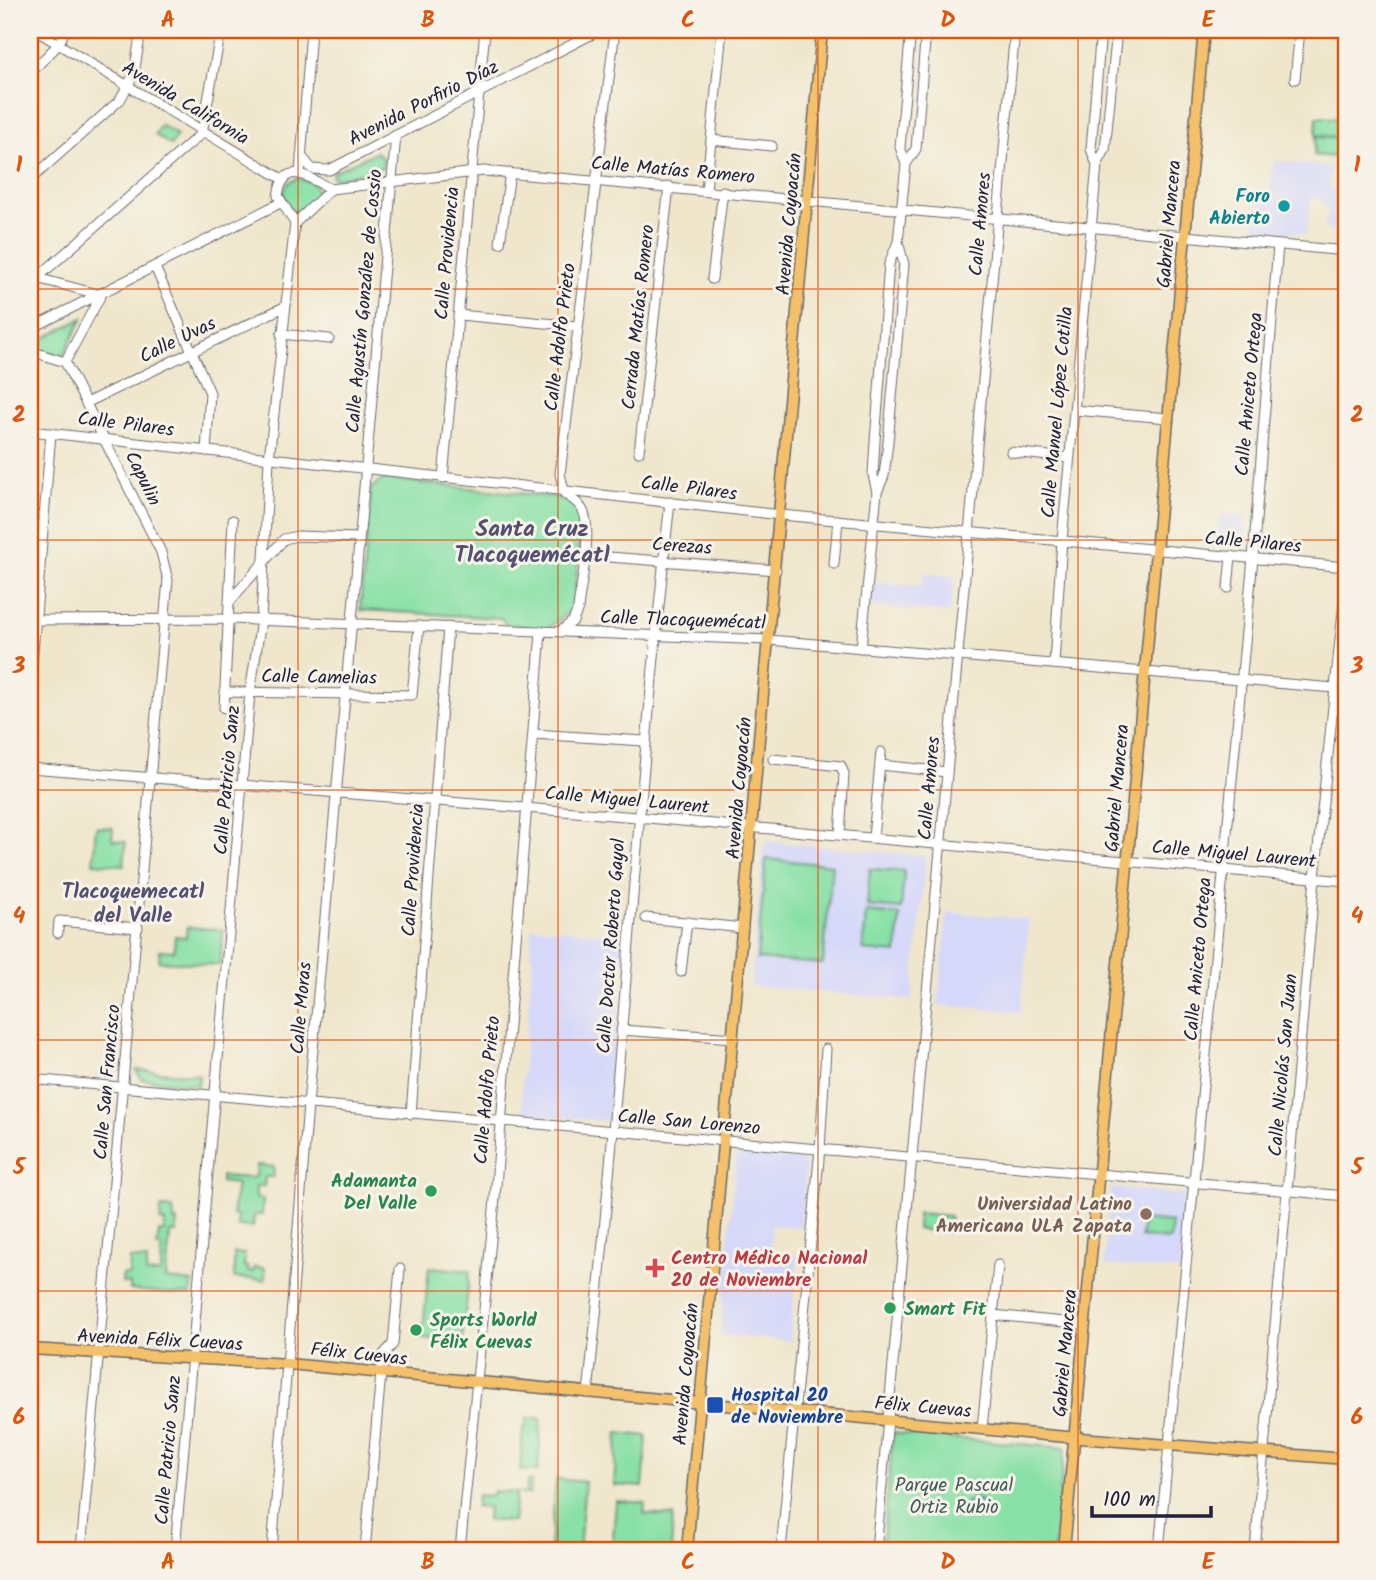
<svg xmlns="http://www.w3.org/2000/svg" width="1376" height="1580" font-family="Kalam,sans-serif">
	<rect width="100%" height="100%" fill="#f7f3e8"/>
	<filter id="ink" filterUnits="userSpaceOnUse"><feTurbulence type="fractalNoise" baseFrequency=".0143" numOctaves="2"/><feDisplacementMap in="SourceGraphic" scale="14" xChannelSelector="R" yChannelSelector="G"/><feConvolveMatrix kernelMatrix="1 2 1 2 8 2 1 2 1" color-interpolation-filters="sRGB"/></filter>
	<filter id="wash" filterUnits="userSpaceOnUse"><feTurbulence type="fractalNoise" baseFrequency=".00686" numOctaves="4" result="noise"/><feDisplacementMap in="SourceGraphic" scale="28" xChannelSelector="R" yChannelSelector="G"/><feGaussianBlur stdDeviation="1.57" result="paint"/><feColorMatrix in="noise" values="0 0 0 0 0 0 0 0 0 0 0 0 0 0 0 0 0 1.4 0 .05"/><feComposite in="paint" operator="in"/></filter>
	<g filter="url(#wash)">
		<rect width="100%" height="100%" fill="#efe6cb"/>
		<g fill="#d5d8f9">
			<polygon points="1273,161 1331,167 1329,189 1346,191 1346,232 1325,230 1328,207 1323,206 1324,200 1311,198 1306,234 1254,229 1258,194 1270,195"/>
			<polygon points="1219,515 1245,516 1243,542 1217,540"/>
			<polygon points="924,573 955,577 950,613 872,606 875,583 921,586"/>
			<polygon points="764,841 926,856 912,1000 751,986"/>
			<polygon points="947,912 1029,919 1021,1012 938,1005"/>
			<polygon points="532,927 625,935 609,1121 524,1114 521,1096 533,956 530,956"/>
			<polygon points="741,1155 802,1160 806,1165 801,1227 772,1225 770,1252 798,1255 790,1341 720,1335 736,1158"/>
			<polygon points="1110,1188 1186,1195 1180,1271 1104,1265"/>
		</g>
		<g fill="#87e0a5" stroke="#548170" stroke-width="2">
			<polygon points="1317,117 1346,119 1346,138 1316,135"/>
			<polygon points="161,125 177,135 171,145 155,135"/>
			<polygon points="1316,137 1346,139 1346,158 1314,155"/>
			<polygon points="376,152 384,159 382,168 336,179 332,177 333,172"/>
			<polygon points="297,178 313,183 319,196 298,214 291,211 282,195 287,184"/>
			<polygon points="83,318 63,356 30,347 30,345"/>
			<polygon points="384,479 555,497 579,507 579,548 573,609 547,629 506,624 501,618 360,610 371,488"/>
			<polygon points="96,827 113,828 112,840 126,842 124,865 93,863"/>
			<polygon points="766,859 832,865 823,964 757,959"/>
			<polygon points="870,869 904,871 901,909 867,906"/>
			<polygon points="866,912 900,915 897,953 863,950"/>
			<polygon points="187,927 223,930 220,965 159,961 160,950 174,951 175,936 186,937"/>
			<polygon points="136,1070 199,1075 198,1085 141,1079"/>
			<polygon points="257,1165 274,1167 273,1177 265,1177 264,1186 256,1186 256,1198 263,1199 262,1215 254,1215 253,1227 237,1226 238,1216 232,1215 237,1184 221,1182 221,1176 251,1178 256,1176"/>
			<polygon points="161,1208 173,1209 174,1221 177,1221 176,1233 170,1233 166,1279 192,1282 191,1295 130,1290 130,1284 122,1283 123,1275 129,1275 130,1259 147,1260 146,1274 161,1273 162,1247 157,1247 159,1232 164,1232 165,1222 160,1221"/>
			<polygon points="918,1213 950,1216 948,1232 917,1229"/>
			<polygon points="1143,1220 1172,1223 1170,1240 1141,1237"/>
			<polygon points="234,1253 245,1254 244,1266 248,1267 248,1272 253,1272 254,1267 265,1268 265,1280 234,1278"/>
			<polygon points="429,1267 470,1271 462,1342 422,1338"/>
			<polygon points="527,1418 541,1418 538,1471 520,1470 523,1428 526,1428"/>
			<polygon points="618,1433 647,1436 643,1487 614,1485"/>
			<polygon points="893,1433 1065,1448 1054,1550 882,1550"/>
			<polygon points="556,1479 585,1482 579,1550 550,1549"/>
			<polygon points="527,1481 531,1481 530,1494 516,1493 513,1522 487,1520 488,1508 476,1507 477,1495 490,1496 494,1491 526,1494"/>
			<polygon points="616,1501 645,1503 644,1514 673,1516 671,1550 612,1550"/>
		</g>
		<circle fill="#4eb5cd" stroke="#386c84" stroke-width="2" cx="975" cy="1509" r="10"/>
	</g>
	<g filter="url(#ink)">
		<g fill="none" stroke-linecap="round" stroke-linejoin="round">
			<defs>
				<g id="minor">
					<polyline points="35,30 284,180"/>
					<polyline points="30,73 59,44 65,30"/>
					<polyline points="1295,79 1300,30"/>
					<polyline points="711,140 772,146"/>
					<polyline points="301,156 312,169 329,170 600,30"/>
					<polyline points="906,164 916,149 926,30"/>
					<polyline points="1097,165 1091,149 1101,30"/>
					<polyline points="300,173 311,30"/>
					<polyline points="30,180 120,100 134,74 141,30"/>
					<polyline points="331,189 484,171 1346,251"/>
					<polyline points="706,190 722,30"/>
					<path d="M295 223 278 196C284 156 311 180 331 189"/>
					<polyline points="295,223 331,189"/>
					<polyline points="500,243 510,173"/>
					<polyline points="30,261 37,278"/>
					<polyline points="155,267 210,393 206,451"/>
					<polyline points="37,278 101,295 65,362"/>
					<polyline points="30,279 37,278 202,133 221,30"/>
					<polyline points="712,279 723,191"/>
					<polyline points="30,291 37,278"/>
					<polyline points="459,315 577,326"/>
					<polyline points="30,329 280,203"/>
					<polyline points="281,334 329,339"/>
					<polyline points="30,351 65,362 161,552 168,580 81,1550"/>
					<polyline points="86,403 284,307"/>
					<polyline points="1074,410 1168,418"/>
					<polyline points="30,431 781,515 1346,567"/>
					<polyline points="639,452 669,186"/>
					<polyline points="1011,452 1069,458"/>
					<polyline points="443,478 485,30"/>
					<polyline points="877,492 873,475 875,441 889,264 898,242 906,164 900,147 911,30"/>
					<polyline points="584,555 776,570"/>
					<polyline points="834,564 838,520"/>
					<polyline points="1228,588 1231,556"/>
					<polyline points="230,601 284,539 297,536 358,538"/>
					<polyline points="30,620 230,619 769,640 1334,688"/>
					<path d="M561 631 573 621 578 609C580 587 594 527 582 509 578 502 571 498 565 494L560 474 615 30"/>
					<polyline points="861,648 877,492 884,476 888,442 904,264 898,242"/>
					<polyline points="1054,664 1062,540 1097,165 1105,150 1117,30"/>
					<polyline points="30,688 51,433"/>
					<polyline points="225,692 412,695 419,626"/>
					<polyline points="224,708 233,520"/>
					<polyline points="533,734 644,741"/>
					<polyline points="773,759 841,766 844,774 840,835"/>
					<polyline points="880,765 947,772"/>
					<polyline points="30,768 637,817 1346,881"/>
					<polyline points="873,838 881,752"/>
					<polyline points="646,918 743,928"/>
					<polyline points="58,933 59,921 138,928"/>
					<polyline points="681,972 687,922"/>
					<polyline points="621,1030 734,1038"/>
					<polyline points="30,1079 1346,1196"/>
					<polyline points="411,1114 448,627"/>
					<polyline points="30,1157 30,1153"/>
					<polyline points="993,1315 1085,1324"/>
					<path d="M588 1393C620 1096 637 799 670 502"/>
					<polyline points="982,1429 998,1265"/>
					<polyline points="175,1550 250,693 261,620 269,459 295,223"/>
					<polyline points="272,1550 308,1105 396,135"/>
					<polyline points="365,1550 381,1373 384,1354 393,1344 400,1269"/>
					<polyline points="460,1550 494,1210 541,632"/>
					<polyline points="781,1550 820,1149 826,1049"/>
					<polyline points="876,1550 1015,30"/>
					<polyline points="1159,1550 1253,558 1278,245"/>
					<polyline points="1255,1550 1315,878 1346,583"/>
				</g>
				<g id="major">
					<polyline points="30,1349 288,1364 1055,1436 1346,1459"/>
					<polyline points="687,1550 822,30"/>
					<polyline points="1064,1550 1204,30"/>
				</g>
			</defs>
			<use href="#minor" stroke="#6a676d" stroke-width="11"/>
			<use href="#major" stroke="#6a676d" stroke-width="13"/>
			<use href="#minor" stroke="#fff" stroke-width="9"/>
			<use href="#major" stroke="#f4c16a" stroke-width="10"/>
		</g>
	</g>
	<path fill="none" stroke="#de560e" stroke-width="2" stroke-opacity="0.55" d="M298 30V1550M558 30V1550M818 30V1550M1078 30V1550M30 289H1346M30 540H1346M30 790H1346M30 1040H1346M30 1291H1346"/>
	<circle fill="#0f9aa8" stroke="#f7f3e8" stroke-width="2.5" cx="1284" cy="206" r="7"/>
	<g fill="#2e9e5b" stroke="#f7f3e8" stroke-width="2.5">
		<circle cx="431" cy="1191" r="7"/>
		<circle cx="890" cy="1308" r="7"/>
		<circle cx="416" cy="1330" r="7"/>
	</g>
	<circle fill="#8d6e63" stroke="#f7f3e8" stroke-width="2.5" cx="1146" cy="1214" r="7"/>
	<path fill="#e0444e" stroke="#f7f3e8" stroke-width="2.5" d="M651.5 1257.5h7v7h7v7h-7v7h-7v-7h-7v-7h7z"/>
	<rect fill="#1a4fb4" stroke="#f7f3e8" stroke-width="2.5" x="706" y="1396" width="18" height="18" rx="3.5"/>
	<g text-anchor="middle" stroke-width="6" stroke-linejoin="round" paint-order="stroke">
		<g font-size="19" fill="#22223b" stroke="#f7f3e8">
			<text transform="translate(186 102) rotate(31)" y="7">Avenida California</text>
			<text transform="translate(423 102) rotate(-27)" y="7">Avenida Porfirio Díaz</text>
			<text transform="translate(673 169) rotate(5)" y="7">Calle Matías Romero</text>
			<text transform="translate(788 224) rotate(-85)" y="7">Avenida Coyoacán</text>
			<text transform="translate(979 224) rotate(-85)" y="7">Calle Amores</text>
			<text transform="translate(1168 224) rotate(-85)" y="7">Gabriel Mancera</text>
			<text transform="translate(446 253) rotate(-85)" y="7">Calle Providencia</text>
			<text transform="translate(363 301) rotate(-85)" y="7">Calle Agustín González de Cossio</text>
			<text transform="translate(637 317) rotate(-84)" y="7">Cerrada Matías Romero</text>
			<text transform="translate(559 337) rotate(-83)" y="7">Calle Adolfo Prieto</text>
			<text transform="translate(177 339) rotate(-26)" y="7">Calle Uvas</text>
			<text transform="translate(1248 394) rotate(-85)" y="7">Calle Aniceto Ortega</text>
			<text transform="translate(1056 412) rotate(-85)" y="7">Calle Manuel López Cotilla</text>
			<text transform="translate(126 423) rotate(7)" y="7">Calle Pilares</text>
			<text transform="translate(144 478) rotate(64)" y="7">Capulin</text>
			<text transform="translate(689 487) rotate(7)" y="7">Calle Pilares</text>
			<text transform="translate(1253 541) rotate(5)" y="7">Calle Pilares</text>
			<text transform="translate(682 545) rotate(4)" y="7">Cerezas</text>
			<text transform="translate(683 619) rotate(2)" y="7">Calle Tlacoquemécatl</text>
			<text transform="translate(319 676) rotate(1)" y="7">Calle Camelias</text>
			<text transform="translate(226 780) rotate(-85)" y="7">Calle Patricio Sanz</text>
			<text transform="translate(738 788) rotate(-85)" y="7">Avenida Coyoacán</text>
			<text transform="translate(928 788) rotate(-85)" y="7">Calle Amores</text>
			<text transform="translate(1116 788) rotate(-85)" y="7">Gabriel Mancera</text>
			<text transform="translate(627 799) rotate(5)" y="7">Calle Miguel Laurent</text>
			<text transform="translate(1234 853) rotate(5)" y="7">Calle Miguel Laurent</text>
			<text transform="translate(412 870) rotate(-86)" y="7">Calle Providencia</text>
			<text transform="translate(610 946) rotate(-86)" y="7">Calle Doctor Roberto Gayol</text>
			<text transform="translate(1197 959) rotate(-85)" y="7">Calle Aniceto Ortega</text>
			<text transform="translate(300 1008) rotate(-85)" y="7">Calle Moras</text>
			<text transform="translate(1282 1065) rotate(-85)" y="7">Calle Nicolás San Juan</text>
			<text transform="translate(106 1082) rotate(-85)" y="7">Calle San Francisco</text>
			<text transform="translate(486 1090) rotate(-85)" y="7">Calle Adolfo Prieto</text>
			<text transform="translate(689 1121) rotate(5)" y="7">Calle San Lorenzo</text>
			<text transform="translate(160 1339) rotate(3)" y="7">Avenida Félix Cuevas</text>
			<text transform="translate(359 1353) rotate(6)" y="7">Félix Cuevas</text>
			<text transform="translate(1064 1353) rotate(-85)" y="7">Gabriel Mancera</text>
			<text transform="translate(685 1374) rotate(-85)" y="7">Avenida Coyoacán</text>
			<text transform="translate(923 1406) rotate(5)" y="7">Félix Cuevas</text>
			<text transform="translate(167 1450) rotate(-85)" y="7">Calle Patricio Sanz</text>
		</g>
		<g font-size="19" font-weight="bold" fill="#0d838f" stroke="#f7f3e8" text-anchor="end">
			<text x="1270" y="202">Foro<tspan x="1270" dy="22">Abierto</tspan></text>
		</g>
		<g font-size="19" font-weight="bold" fill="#27864d" stroke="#f7f3e8" text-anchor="start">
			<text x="417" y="1187" text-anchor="end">Adamanta<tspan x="417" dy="22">Del Valle</tspan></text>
			<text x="904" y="1315">Smart Fit</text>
			<text x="430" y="1326">Sports World<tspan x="430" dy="22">Félix Cuevas</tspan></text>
		</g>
		<g font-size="19" font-weight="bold" fill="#785e54" stroke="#f7f3e8" text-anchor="end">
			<text x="1132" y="1210">Universidad Latino<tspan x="1132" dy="22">Americana ULA Zapata</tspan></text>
		</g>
		<g font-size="19" font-weight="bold" fill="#be3a42" stroke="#f7f3e8" text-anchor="start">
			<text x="671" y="1264">Centro Médico Nacional<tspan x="671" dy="22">20 de Noviembre</tspan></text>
		</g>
		<g font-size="19" font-weight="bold" fill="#164399" stroke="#f7f3e8" text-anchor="start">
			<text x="731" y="1401">Hospital 20<tspan x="731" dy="22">de Noviembre</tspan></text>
		</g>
		<g font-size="19" fill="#405b5b" stroke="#f7f3e8">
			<text x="954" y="1491">Parque Pascual<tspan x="954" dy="22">Ortiz Rubio</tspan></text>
		</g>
		<g font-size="21" font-weight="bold" fill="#535074" stroke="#f7f3e8">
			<text x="133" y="898">Tlacoquemecatl<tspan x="133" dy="24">del Valle</tspan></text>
		</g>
		<g font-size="23" font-weight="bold" fill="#535074" stroke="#f7f3e8">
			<text x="532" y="536">Santa Cruz<tspan x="532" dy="26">Tlacoquemécatl</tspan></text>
		</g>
	</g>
	<rect width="1376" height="1580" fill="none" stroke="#f7f3e8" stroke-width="77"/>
	<path d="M1092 1506v10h119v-10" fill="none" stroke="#22223b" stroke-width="3.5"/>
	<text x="1103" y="1506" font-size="21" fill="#22223b" stroke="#f7f3e8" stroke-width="5" paint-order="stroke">100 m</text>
	<rect x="38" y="38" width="1300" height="1504" fill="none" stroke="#de560e" stroke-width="2.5"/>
	<g font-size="23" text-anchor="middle" font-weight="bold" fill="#de560e">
		<text x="168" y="27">A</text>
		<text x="428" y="27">B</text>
		<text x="688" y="27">C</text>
		<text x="948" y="27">D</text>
		<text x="1208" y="27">E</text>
		<text x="19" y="172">1</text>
		<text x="1357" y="172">1</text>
		<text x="19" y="422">2</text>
		<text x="1357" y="422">2</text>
		<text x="19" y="673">3</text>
		<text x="1357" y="673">3</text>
		<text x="19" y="923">4</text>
		<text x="1357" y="923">4</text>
		<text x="19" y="1174">5</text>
		<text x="1357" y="1174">5</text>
		<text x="19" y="1424">6</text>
		<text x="1357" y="1424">6</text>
		<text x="168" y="1569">A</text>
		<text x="428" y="1569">B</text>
		<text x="688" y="1569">C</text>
		<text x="948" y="1569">D</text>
		<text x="1208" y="1569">E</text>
	</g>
</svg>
